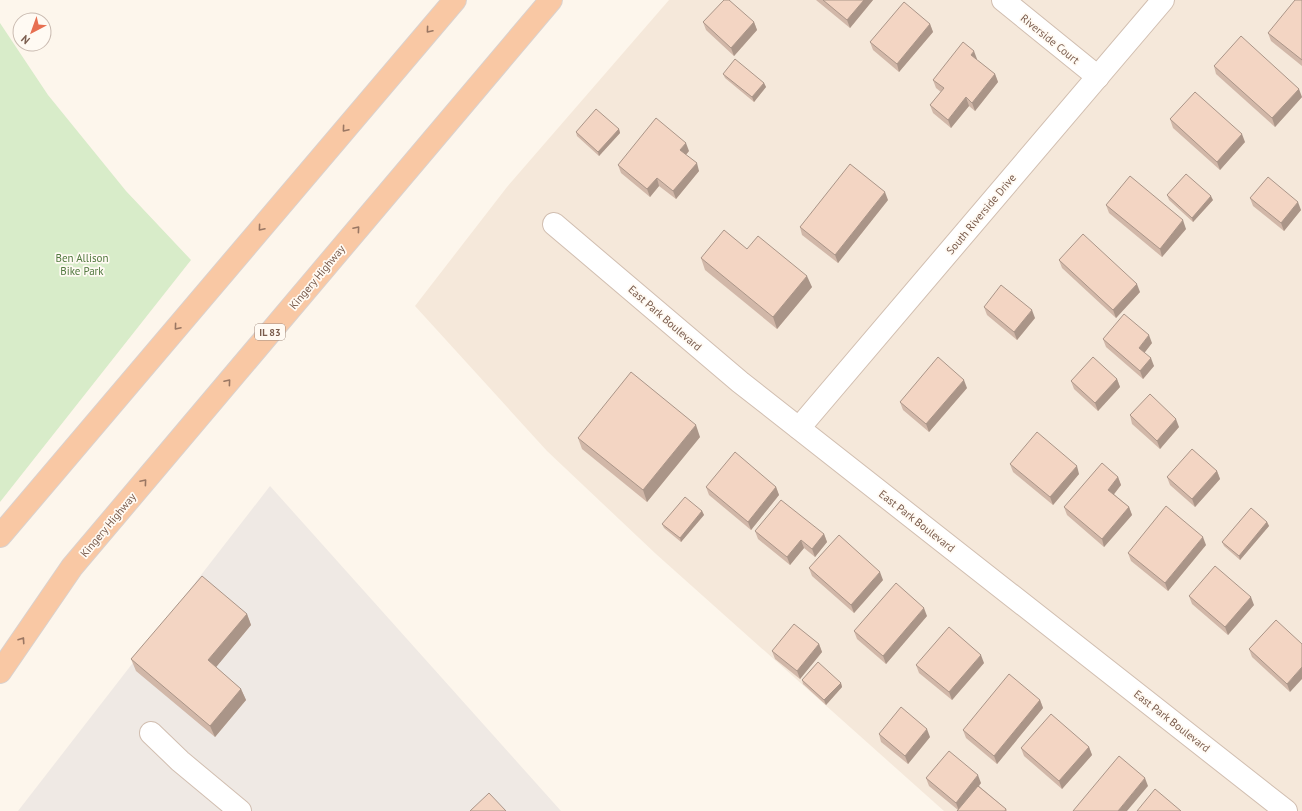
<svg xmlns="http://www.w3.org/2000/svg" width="1302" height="811" font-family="'PT Sans',sans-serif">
	<rect width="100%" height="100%" fill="#fdf6ec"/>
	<polygon fill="#f5e8da" points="669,0 1302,0 1302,811 944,811 656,554 547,451 415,306 507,187"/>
	<polygon fill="#efe9e4" points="270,486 561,811 18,811"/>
	<polygon fill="#d8ecc9" points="0,23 48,95 126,191 191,260 0,502"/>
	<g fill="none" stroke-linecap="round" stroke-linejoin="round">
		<defs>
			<g id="minor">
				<polyline points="1003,0 1098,77"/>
				<polyline points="554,224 740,382 1286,811"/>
				<polyline points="799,428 1163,0"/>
				<polyline points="151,733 180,761 240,811"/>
			</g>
			<g id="trunk">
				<polyline points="0,536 455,0"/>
				<polyline points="0,672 72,567 551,0"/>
			</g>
		</defs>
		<use href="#minor" stroke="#d1beb0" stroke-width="24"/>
		<use href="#trunk" stroke="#dad1cd" stroke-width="24"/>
		<use href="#minor" stroke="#fff" stroke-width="22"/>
		<use href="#trunk" stroke="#f9c8a4" stroke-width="22"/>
	</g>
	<g fill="#d1b7a8">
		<polygon points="816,0 873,0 850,28"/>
		<polygon points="1302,0 1302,66 1271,41 1268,33"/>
		<polygon points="703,22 754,22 757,30 734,56 706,30"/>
		<polygon points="930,24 933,32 899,72 873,50 870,42"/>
		<polygon points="977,59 977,60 995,74 998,82 975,111 969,106 951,128 933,113 930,105 941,92 936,88 933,80"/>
		<polygon points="1214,66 1302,97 1275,127 1216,74"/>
		<polygon points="723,74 764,83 766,87 754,102 725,78"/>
		<polygon points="1170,119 1245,142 1220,170 1173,128"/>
		<polygon points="619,129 620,133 599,156 577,136 576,132"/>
		<polygon points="689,151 686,155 699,171 676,199 659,186 650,197 621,173 618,165"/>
		<polygon points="1167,195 1213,200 1193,222 1169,200"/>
		<polygon points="1250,198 1301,210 1284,231 1253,206"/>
		<polygon points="888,200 838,263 802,235 800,227"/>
		<polygon points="1106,205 1186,229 1162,257 1109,213"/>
		<polygon points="747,249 812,287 777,329 705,270 701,258"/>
		<polygon points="1059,260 1140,292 1116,318 1062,268"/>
		<polygon points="984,307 1035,318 1017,340 987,315"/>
		<polygon points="1103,339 1152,343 1144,353 1154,366 1143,379 1106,347"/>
		<polygon points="1117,379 1120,387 1098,411 1074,389 1071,381"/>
		<polygon points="967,388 929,432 903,410 900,402"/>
		<polygon points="1130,415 1179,427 1160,449 1132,424"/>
		<polygon points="700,437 647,502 582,449 578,438"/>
		<polygon points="1010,464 1079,474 1053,505 1013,472"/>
		<polygon points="1217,471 1220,479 1195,507 1170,485 1167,477"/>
		<polygon points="1118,477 1121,485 1114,494 1129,507 1132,515 1104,547 1067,515 1064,507"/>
		<polygon points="706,487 776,487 779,495 751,530 709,495"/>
		<polygon points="702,511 704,515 681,542 664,528 662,524"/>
		<polygon points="1267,522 1269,526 1240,560 1224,546 1222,542"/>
		<polygon points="755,531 824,534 827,542 815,557 804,548 790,565 758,539"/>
		<polygon points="1206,545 1168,591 1131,561 1128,553"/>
		<polygon points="809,568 883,580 854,613 812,576"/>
		<polygon points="1189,596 1254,605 1228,635 1192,604"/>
		<polygon points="247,614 251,625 216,667 241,689 246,700 215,737 136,671 131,659"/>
		<polygon points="927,616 886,664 857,639 854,631"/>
		<polygon points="1276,620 1290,692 1252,657 1249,649"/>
		<polygon points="819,644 822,652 800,679 775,659 772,651"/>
		<polygon points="984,663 952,700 919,673 916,665"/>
		<polygon points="802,680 841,683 842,687 826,705 803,684"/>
		<polygon points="1040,700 1043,708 997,764 966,738 963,730"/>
		<polygon points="879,734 930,737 908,764 881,742"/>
		<polygon points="1089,747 1092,755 1062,789 1024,756 1021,748"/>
		<polygon points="926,778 981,783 979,786 1006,809 1007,811 957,811 958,810 929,786"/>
	</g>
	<g fill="#aa9588">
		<polygon points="864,0 873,0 850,28 847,20"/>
		<polygon points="754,22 757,30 734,56 731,48"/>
		<polygon points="930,24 933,32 899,72 897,64"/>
		<polygon points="974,51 977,59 974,63 971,55"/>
		<polygon points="995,74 998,82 975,111 972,103"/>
		<polygon points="764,83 766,87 754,102 752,97"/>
		<polygon points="1299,89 1302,97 1275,127 1272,118"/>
		<polygon points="966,97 969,106 951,128 948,120"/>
		<polygon points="619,129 620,133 599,156 598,152"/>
		<polygon points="1242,134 1245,142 1220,170 1217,162"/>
		<polygon points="686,143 689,151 683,158 680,150"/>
		<polygon points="697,163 699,171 676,199 673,191"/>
		<polygon points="657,178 659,186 650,197 647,189"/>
		<polygon points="885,192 888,200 838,263 835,255"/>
		<polygon points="1211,196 1213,200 1193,222 1192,218"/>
		<polygon points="1298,202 1301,210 1284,231 1281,223"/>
		<polygon points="1183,220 1186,229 1162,257 1160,249"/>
		<polygon points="807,276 812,287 777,329 773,317"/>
		<polygon points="1137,284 1140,292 1116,318 1113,310"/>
		<polygon points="1032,310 1035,318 1017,340 1014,332"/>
		<polygon points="1149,335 1152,343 1142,356 1139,348"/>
		<polygon points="1151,358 1154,366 1143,379 1140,371"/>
		<polygon points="1117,379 1120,387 1098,411 1095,403"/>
		<polygon points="964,380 967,388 929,432 926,424"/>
		<polygon points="1176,419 1179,427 1160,449 1157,441"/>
		<polygon points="696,425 700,437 647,502 643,490"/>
		<polygon points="1077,466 1079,474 1053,505 1050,497"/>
		<polygon points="1217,471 1220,479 1195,507 1192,499"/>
		<polygon points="1118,477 1121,485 1111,498 1108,490"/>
		<polygon points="776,487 779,495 751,530 748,522"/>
		<polygon points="1129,507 1132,515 1104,547 1102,539"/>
		<polygon points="702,511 704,515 681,542 680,538"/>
		<polygon points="1267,522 1269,526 1240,560 1239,556"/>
		<polygon points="824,534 827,542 815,557 812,549"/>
		<polygon points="1203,537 1206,545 1168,591 1165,583"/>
		<polygon points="801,540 804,548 790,565 787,557"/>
		<polygon points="880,572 883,580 854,613 851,605"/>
		<polygon points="1251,597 1254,605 1228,635 1225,627"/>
		<polygon points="924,608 927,616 886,664 883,656"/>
		<polygon points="247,614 251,625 212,672 208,660"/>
		<polygon points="819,644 822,652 800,679 797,671"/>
		<polygon points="981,655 984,663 952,700 949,692"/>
		<polygon points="1302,667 1302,679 1290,692 1287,684"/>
		<polygon points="841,683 842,687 826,705 824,700"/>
		<polygon points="241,689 246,700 215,737 210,726"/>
		<polygon points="1040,700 1043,708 997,764 994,756"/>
		<polygon points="927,729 930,737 908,764 905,756"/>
		<polygon points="1089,747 1092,755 1062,789 1059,781"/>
		<polygon points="978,775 981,783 959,811 956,803"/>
		<polygon points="1145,778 1148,786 1127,811 1118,811"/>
	</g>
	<g fill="#f3d5c3" stroke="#aa9588">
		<polygon points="724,0 729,0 754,22 731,48 703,22"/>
		<polygon points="823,0 864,0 847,20"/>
		<polygon points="1295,0 1302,0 1302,60 1268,33"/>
		<polygon points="904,2 930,24 897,64 870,42"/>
		<polygon points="1241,36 1299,89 1272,118 1214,66"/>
		<polygon points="963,42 974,51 971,55 995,74 972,103 966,97 948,120 930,105 944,88 933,80"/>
		<polygon points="735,59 764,83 752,97 723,74"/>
		<polygon points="1195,92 1242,134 1217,162 1170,119"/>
		<polygon points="596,109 619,129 598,152 576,132"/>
		<polygon points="656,118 686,143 680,150 697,163 673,191 657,178 647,189 618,165"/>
		<polygon points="850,164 885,192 835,255 800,227"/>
		<polygon points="1186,174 1211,196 1192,218 1167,195"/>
		<polygon points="1130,176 1183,220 1160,249 1106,205"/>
		<polygon points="1268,177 1298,202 1281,223 1250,198"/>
		<polygon points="724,230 747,249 758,236 807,276 773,317 701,258"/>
		<polygon points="1083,234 1137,284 1113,310 1059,260"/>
		<polygon points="1001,285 1032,310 1014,332 984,307"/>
		<polygon points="1124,314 1149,335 1139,348 1151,358 1140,371 1103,339"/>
		<polygon points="938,357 964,380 926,424 900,402"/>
		<polygon points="1093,357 1117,379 1095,403 1071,381"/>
		<polygon points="631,372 696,425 643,490 578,438"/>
		<polygon points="1150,394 1176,419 1157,441 1130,415"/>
		<polygon points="1037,432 1077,466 1050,497 1010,464"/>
		<polygon points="1192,449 1217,471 1192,499 1167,477"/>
		<polygon points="735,452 776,487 748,522 706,487"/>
		<polygon points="1102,463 1118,477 1108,490 1129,507 1102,539 1064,507"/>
		<polygon points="685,497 702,511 680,538 662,524"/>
		<polygon points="781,500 824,534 812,549 801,540 787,557 755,531"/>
		<polygon points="1166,506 1203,537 1165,583 1128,553"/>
		<polygon points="1251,508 1267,522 1239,556 1222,542"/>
		<polygon points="839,535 880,572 851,605 809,568"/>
		<polygon points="1215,566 1251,597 1225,627 1189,596"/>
		<polygon points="202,576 247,614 208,660 241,689 210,726 131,659"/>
		<polygon points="896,583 924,608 883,656 854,631"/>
		<polygon points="1276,620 1302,644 1302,667 1287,684 1249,649"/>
		<polygon points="794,624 819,644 797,671 772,651"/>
		<polygon points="949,627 981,655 949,692 916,665"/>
		<polygon points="818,662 841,683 824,700 802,680"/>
		<polygon points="1009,674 1040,700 994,756 963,730"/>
		<polygon points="901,707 927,729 905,756 879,734"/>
		<polygon points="1051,714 1089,747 1059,781 1021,748"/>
		<polygon points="949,751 978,775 956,803 926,778"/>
		<polygon points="1119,756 1145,778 1118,811 1073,811"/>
		<polygon points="978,786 1006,809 1005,811 957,811"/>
		<polygon points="1155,789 1181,811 1137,811"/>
		<polygon points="489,793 506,811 470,811"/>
	</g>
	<defs><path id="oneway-chevron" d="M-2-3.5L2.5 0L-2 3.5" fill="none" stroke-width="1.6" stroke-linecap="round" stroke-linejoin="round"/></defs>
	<g stroke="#9a7763">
		<use href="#oneway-chevron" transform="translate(429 30) rotate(130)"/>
		<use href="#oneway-chevron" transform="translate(345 129) rotate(130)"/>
		<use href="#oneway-chevron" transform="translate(261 228) rotate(130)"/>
		<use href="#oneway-chevron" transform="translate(357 229) rotate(-50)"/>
		<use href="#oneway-chevron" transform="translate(177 327) rotate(130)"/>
		<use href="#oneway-chevron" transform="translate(228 382) rotate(-50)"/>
		<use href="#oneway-chevron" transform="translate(144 482) rotate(-50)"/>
		<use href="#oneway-chevron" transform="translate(22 640) rotate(-56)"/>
	</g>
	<g text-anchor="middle" stroke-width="3.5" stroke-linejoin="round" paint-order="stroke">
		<rect fill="#fffaf3" stroke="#a28b7f" stroke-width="1" x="255" y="324" width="30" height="16" rx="3"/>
		<g font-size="10" font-weight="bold" fill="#7a5c4d">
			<text x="270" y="336">IL 83</text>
		</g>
		<g font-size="11" fill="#7a5c4d" stroke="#fffaf3">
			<text transform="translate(1050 39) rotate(39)" y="4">Riverside Court</text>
			<text transform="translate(981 214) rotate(-50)" y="4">South Riverside Drive</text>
			<text transform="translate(317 277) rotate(-50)" y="4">Kingery Highway</text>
			<text transform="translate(665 318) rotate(41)" y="4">East Park Boulevard</text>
			<text transform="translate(917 521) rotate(38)" y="4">East Park Boulevard</text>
			<text transform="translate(108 525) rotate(-50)" y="4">Kingery Highway</text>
			<text transform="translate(1172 721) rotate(38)" y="4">East Park Boulevard</text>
		</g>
		<g font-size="11" fill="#537a41" stroke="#fffaf3">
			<text x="82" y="262">Ben Allison<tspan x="82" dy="13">Bike Park</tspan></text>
		</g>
	</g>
	<g transform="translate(32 32) rotate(221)"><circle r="19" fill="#fffaf3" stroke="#cabbb1"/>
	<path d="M0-3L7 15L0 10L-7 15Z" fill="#e76f51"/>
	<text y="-6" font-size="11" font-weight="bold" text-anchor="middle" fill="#7a5c4d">N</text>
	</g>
</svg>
